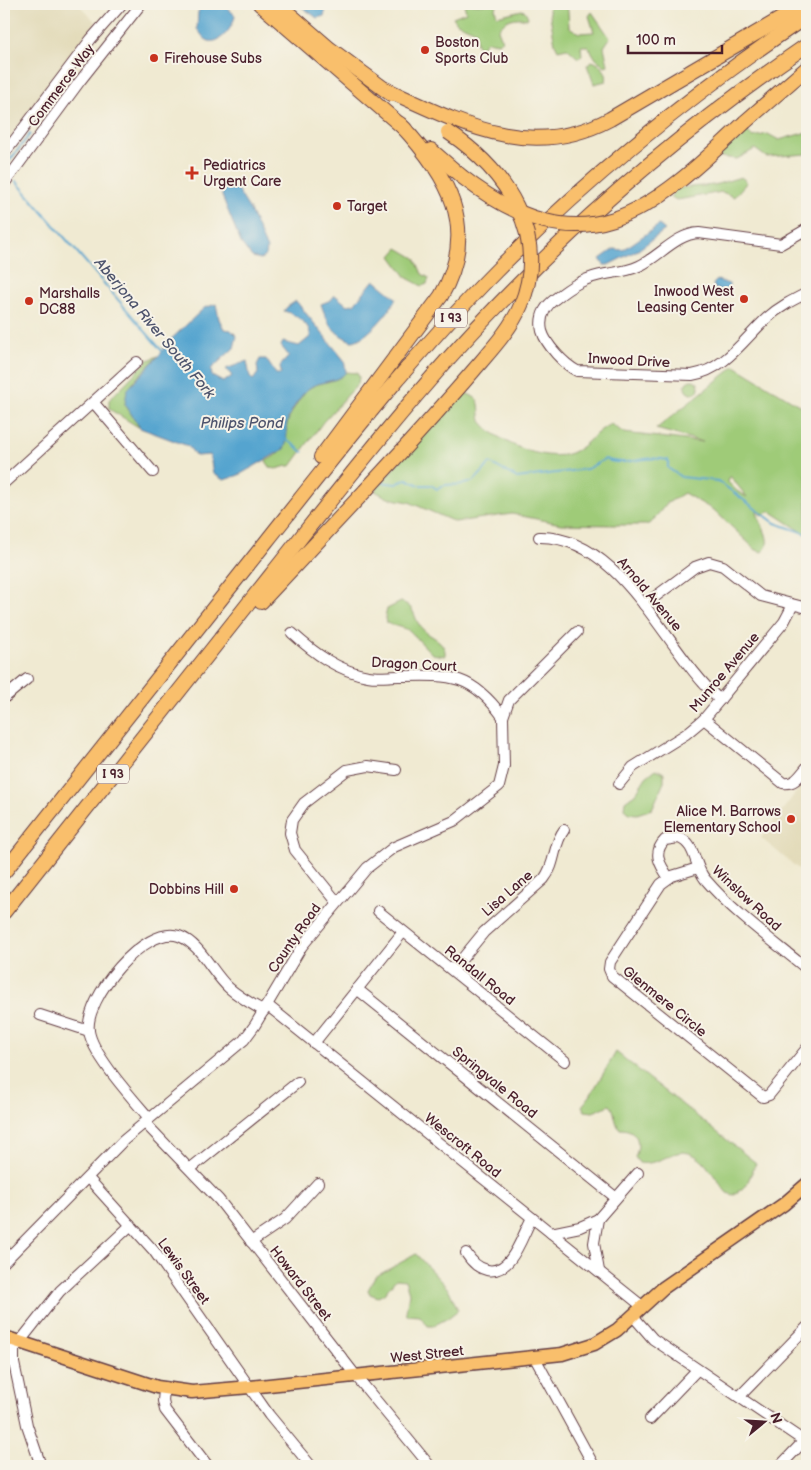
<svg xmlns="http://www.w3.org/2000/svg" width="811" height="1470" font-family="'Balsamiq Sans',sans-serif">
	<rect width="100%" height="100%" fill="#f7f3e8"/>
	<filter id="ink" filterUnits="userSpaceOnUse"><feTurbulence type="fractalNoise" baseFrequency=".02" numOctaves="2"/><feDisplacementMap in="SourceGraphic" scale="10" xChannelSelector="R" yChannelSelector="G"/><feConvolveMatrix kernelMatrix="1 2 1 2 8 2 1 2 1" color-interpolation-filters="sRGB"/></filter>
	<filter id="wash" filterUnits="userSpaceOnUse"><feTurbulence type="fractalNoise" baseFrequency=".0096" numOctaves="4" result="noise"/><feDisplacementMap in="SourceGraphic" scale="20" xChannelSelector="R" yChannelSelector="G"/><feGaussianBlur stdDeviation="1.12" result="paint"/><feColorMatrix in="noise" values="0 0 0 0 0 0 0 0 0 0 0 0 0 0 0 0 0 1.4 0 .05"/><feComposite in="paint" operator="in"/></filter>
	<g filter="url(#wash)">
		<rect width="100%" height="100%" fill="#f0ead2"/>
		<g fill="#e3dbba">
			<polygon points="4,4 78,4 96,22 4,146"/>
			<polygon points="807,778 807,876 761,838"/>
		</g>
		<g fill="#9fcb78" stroke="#747552" fill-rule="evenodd">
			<path d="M464 4H498L495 8 497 16 522 10 525 11 528 17 527 19C516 16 504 19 498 30L502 40 498 43 487 41 483 46 479 47 476 42V31L457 23 453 17 466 12Z"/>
			<polygon points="548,4 566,4 568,11 569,27 579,33 594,32 589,16 592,12 610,38 604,47 608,65 605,66 596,59 588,46 581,46 582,56 578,58 567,48 558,50 555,44"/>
			<path d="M592 61C600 63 609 73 606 81L594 84 587 65Z"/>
			<polygon points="745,129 753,137 768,134 779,140 807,132 807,154 766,157 755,149 737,159 721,157 711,159"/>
			<polygon points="741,177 747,182 734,197 722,192 677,200 670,197 678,188 714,185"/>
			<polygon points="398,248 415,258 422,274 429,278 427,284 422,286 407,278 391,256"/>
			<polygon points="158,356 133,382 125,404 140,428 109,409 109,400 148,360"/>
			<path d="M735 366 807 410V535L770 511 761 515 757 510C758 523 776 542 762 552L756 550 715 511 684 493 666 504 651 523 645 525H614L561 524 512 514 455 522 409 502 388 498 375 491 377 487 460 391C485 400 477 401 481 421 496 442 545 463 571 453 587 447 596 430 611 424L624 433 703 442 656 429ZM730 476 747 497 737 491 728 482Z"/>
			<path d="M346 372 357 373 359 377 358 384 323 422 291 466C283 465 277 472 270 467L266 461C297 444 280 444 288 421 291 412 298 402 303 394 314 379 337 385 346 372Z"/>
			<circle cx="692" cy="387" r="7"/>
			<path d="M401 602C415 606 413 616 420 626 428 638 447 639 445 656L432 654 409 630 386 623 385 618 387 609Z"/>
			<polygon points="656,769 664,773 664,782 652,809 637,814 628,813 624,808 625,801 636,793 646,777"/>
			<path d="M616 1052 756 1163 746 1186 733 1195 727 1193C711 1174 698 1141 669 1156 660 1160 649 1165 639 1163L635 1157C641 1143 638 1129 620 1129 614 1123 616 1111 610 1105L593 1112 585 1111 582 1106 590 1096Z"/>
			<polygon points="416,1254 449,1290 458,1310 448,1318 433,1326 428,1326 420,1316 407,1315 406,1312 409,1293 405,1280 396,1279 384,1294 378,1297 370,1294 368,1290 375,1277"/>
		</g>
		<g fill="#55a4cf" stroke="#50627d">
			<path d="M203 4H223L235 15C234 26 221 44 209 41 203 39 201 33 197 29L198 12Z"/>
			<polygon points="298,4 342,4 345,6 341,9 326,9 324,16 317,18"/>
			<polygon points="228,187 237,189 250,210 267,249 266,255 261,259 252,257 241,243 222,196 222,191"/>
			<polygon points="659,225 665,230 638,250 608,265 604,265 600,259 614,249 623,250"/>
			<path d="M374 280 396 298C392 310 365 341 352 341 333 334 327 322 321 304L331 300 335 295 347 305 354 304Z"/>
			<polygon points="717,280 729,284 730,290 715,289 713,284"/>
			<path d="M296 301 344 360 346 372C339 383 318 380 308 389 300 396 289 413 287 423 285 432 289 440 284 449L239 475 224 480 213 474 210 455 196 456 188 446 140 428 125 404 127 390 163 351 164 346 204 308 216 304 219 319 224 329 231 330 237 336 234 348 211 369 212 376 223 382 232 376 226 369 247 361 250 377 253 380 258 373 257 365 260 359H266L276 374H279L281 373 280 366 289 356 281 346 283 342 299 346 310 337C312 325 295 314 284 311L287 307Z"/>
		</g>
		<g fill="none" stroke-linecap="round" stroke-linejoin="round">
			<g stroke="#55a4cf" stroke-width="2">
				<polyline points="4,168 30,134"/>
				<polyline points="16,181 163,352"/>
				<polyline points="285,438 303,452"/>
				<path d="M380 482 396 484 407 479 419 485H431L437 489C447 480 461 489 473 481 479 477 485 469 490 463L517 478 587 469 605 459C626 468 643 454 668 460V468L681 477 718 481 775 523 807 534"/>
			</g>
		</g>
	</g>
	<g filter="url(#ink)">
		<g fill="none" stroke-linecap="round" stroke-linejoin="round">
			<defs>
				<g id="minor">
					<polyline points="4,154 91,39 122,4"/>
					<polyline points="4,184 80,81 141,4"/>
					<path d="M807 229 781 244 699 233C676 234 659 257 639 266 628 271 618 272 606 274 586 277 571 286 555 299 544 307 539 317 542 331 546 345 564 364 577 371L692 375C725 370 744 339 767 318 779 307 793 300 807 293"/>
					<polyline points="94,403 153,472"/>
					<polyline points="4,483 137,362"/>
					<path d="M539 537C623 536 665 652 720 700"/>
					<polyline points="644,605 695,567 709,562 723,566 761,596 807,608"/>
					<path d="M292 633C314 653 338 671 368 676 378 678 389 676 399 676 450 675 471 673 503 717"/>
					<polyline points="4,698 27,679"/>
					<path d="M704 719 783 783C795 785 800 775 807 767"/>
					<polyline points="619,784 633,767 686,734 704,719 784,622 793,605"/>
					<polyline points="698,868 672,876 661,884 610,962 609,969 612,976 763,1097 769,1095 807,1048"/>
					<path d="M669 878C660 865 652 853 665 840L679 838C696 844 694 866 705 879 734 913 773 941 807 969"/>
					<polyline points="337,902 295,850 290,833 292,820 304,803 347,770 368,766 396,770"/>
					<polyline points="378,911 565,1061"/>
					<path d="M453 970 484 932 544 879C556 864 553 844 564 830"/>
					<polyline points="357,989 615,1197"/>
					<polyline points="267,1005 642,1306"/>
					<polyline points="40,1015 89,1031"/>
					<polyline points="314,1043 403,932"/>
					<path d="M149 1118C133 1099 92 1054 89 1031 84 999 145 924 179 936 201 944 212 973 229 988 239 997 252 1004 264 1011"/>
					<polyline points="144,1122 219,1200 356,1376 430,1466"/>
					<polyline points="191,1168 298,1082"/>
					<polyline points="88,1178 154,1251 269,1415 311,1466"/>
					<polyline points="598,1219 594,1243 599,1271"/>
					<polyline points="551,1233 580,1227 598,1219 638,1173"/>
					<polyline points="251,1242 285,1219 318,1183"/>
					<path d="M466 1253C471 1261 477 1268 487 1270 512 1275 522 1235 532 1218"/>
					<polyline points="4,1262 124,1140 244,1040 255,1025 302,946 367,868 394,847 454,821 499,786 504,766 503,717 509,700 577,632"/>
					<polyline points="633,1316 653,1339 807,1443"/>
					<polyline points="535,1358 594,1466"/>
					<polyline points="164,1390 163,1401 165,1410 208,1466"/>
					<polyline points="739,1397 807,1327"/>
					<polyline points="650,1419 697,1370"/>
					<polyline points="41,1466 27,1425 14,1363 14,1349 60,1291 131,1225"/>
					<polyline points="780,1466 804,1441"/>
				</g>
				<polyline id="major" points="4,1337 157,1387 192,1392 250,1387 562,1354 594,1344 617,1330 663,1288 784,1204 807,1184"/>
				<g id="highway">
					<polyline points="260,4 405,129"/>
					<polyline points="278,4 330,49 391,94"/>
					<path d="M385 89C460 123 530 162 610 119L806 4"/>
					<polyline points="745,122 807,68"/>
					<polyline points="431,150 461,176"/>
					<path d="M321 457 441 296C480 228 448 175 400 124"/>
					<polyline points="261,602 365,491"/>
					<path d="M4 872C91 762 178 652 266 542 340 449 412 356 496 271 591 176 695 91 807 16"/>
					<path d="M4 912C93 800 182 688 271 575 349 477 425 378 514 289 603 198 702 117 807 45"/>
				</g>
			</defs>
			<use href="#minor" stroke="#633d44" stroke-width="12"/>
			<use href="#major" stroke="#633d44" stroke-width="15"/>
			<use href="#highway" stroke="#633d44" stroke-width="16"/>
			<use href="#minor" stroke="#fff" stroke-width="10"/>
			<use href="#major" stroke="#f9bf6c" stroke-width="12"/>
			<use href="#highway" stroke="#f9bf6c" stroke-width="14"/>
			<defs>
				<g id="highway-bridge">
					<path d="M461 176C584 272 650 213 745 122"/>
					<path d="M365 491C402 451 439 411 474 370 491 350 511 329 521 305 550 235 505 170 448 132"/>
				</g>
			</defs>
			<use href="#highway-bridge" stroke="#633d44" stroke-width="16" stroke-linecap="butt"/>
			<use href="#highway-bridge" stroke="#f9bf6c" stroke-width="14"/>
		</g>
	</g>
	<g fill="#c8321e" stroke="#f7f3e8" stroke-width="2">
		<circle cx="425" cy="50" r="5"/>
		<circle cx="154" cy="58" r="5"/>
		<path d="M189.5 165.5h5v5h5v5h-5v5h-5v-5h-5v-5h5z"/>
		<circle cx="337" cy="206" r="5"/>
		<circle cx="744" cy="299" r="5"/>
		<circle cx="29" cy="301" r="5"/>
		<circle cx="791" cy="819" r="5"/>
		<circle cx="234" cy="889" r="5"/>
	</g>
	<g text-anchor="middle" stroke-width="4" stroke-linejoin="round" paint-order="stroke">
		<g fill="#f7f3e8" stroke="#7e5f64" stroke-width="1">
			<rect x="435" y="308.5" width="32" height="19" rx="4"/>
			<rect x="97" y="764.5" width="32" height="19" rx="4"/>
		</g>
		<g font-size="12" font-weight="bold" fill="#4a1f2b">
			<text x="451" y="322">I 93</text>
			<text x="113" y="778">I 93</text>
		</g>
		<g font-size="14" fill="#4a1f2b" stroke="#f7f3e8" text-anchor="start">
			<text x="435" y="47">Boston<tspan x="435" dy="16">Sports Club</tspan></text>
			<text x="164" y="63">Firehouse Subs</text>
			<text x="203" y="170">Pediatrics<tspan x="203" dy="16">Urgent Care</tspan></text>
			<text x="347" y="211">Target</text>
			<text x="734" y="296" text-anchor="end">Inwood West<tspan x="734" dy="16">Leasing Center</tspan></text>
			<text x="39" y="298">Marshalls<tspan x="39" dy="16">DC88</tspan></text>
			<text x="781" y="816" text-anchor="end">Alice M. Barrows<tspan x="781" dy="16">Elementary School</tspan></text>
			<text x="224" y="894" text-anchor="end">Dobbins Hill</text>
		</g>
		<g font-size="14" fill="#4a1f2b" stroke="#f7f3e8">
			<text transform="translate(61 85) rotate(-53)" y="5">Commerce Way</text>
			<text transform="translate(629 360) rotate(3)" y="5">Inwood Drive</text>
			<text transform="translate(650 594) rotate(50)" y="5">Arnold Avenue</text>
			<text transform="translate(414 664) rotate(3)" y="5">Dragon Court</text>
			<text transform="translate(724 672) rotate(-50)" y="5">Munroe Avenue</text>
			<text transform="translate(507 893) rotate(-41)" y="5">Lisa Lane</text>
			<text transform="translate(747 898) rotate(43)" y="5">Winslow Road</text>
			<text transform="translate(294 938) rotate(-55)" y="5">County Road</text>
			<text transform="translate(480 975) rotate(39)" y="5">Randall Road</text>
			<text transform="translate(665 1001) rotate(39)" y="5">Glenmere Circle</text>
			<text transform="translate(495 1082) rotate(39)" y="5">Springvale Road</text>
			<text transform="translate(463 1145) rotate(39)" y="5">Wescroft Road</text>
			<text transform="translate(184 1271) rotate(54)" y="5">Lewis Street</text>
			<text transform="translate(301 1283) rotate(52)" y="5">Howard Street</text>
			<text transform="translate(427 1354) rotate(-6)" y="5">West Street</text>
		</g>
		<g font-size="15" font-style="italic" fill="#4e546d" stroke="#f7f3e8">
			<text transform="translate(155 328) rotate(50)" y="5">Aberjona River South Fork</text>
			<text x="242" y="428">Philips Pond</text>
		</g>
	</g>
	<rect width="811" height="1470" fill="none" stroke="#f7f3e8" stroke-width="20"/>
	<g transform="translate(764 1422) rotate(72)" stroke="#f7f3e8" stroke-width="4" paint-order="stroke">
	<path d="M0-4L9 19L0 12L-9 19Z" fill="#4a1f2b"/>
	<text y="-8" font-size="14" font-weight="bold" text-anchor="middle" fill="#4a1f2b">N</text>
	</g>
	<path d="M628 45v8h94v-8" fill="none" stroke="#4a1f2b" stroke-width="2.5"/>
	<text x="636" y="45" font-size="15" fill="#4a1f2b" stroke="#f7f3e8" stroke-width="4" paint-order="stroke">100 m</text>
</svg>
